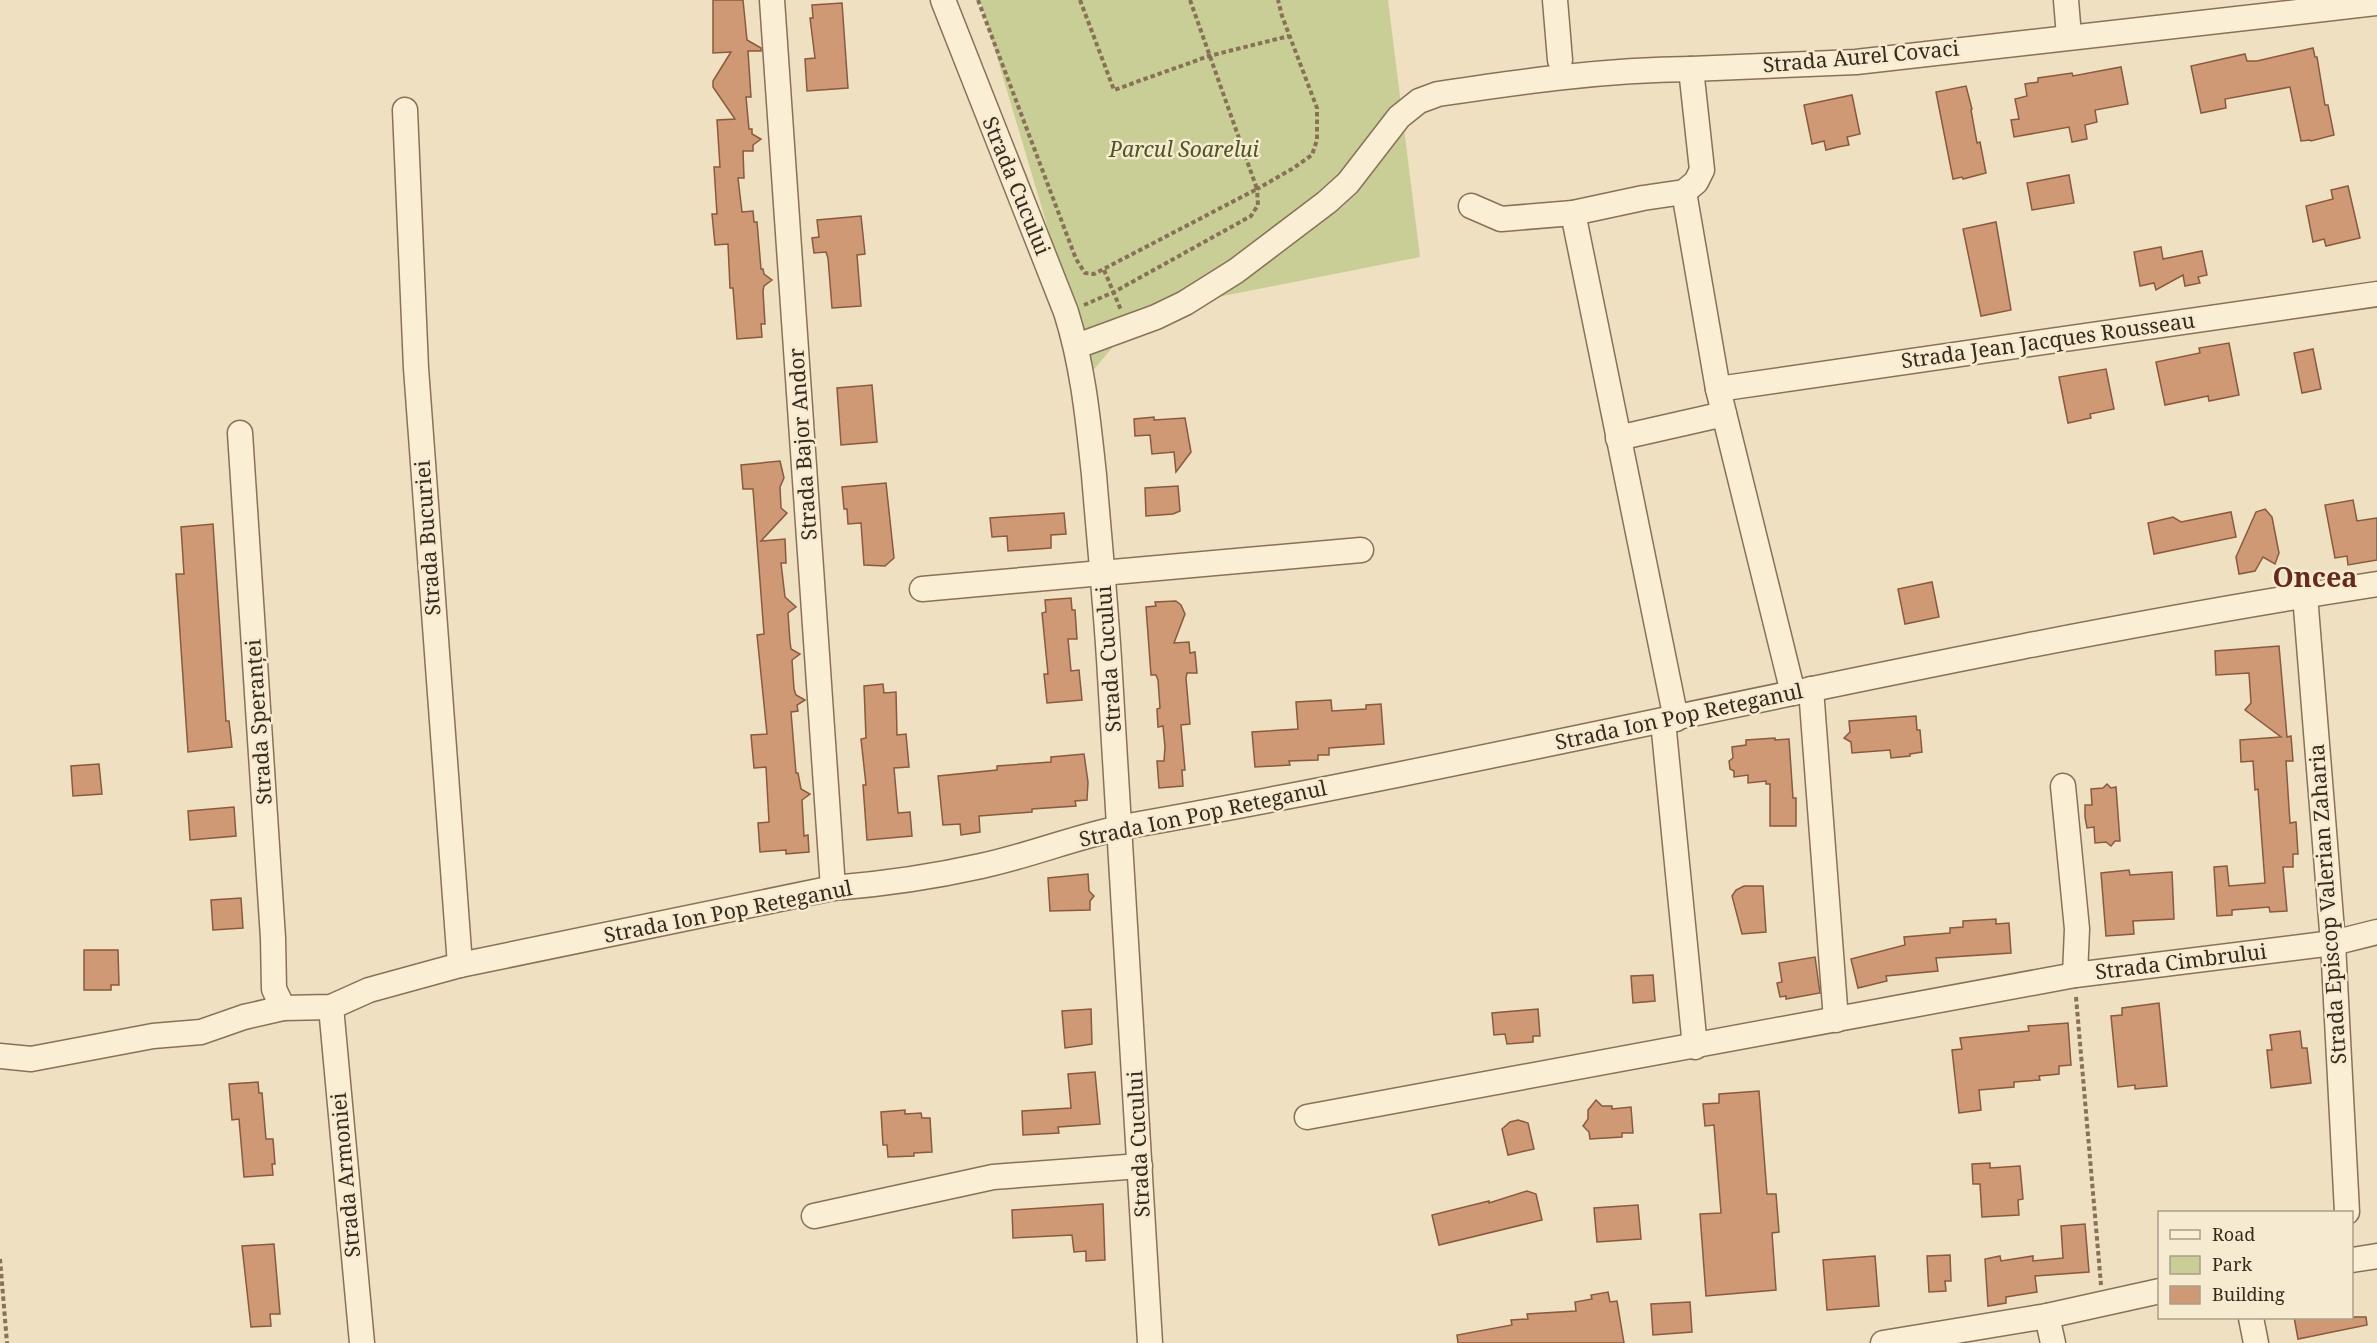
<svg xmlns="http://www.w3.org/2000/svg" width="2377" height="1343" font-family="'Noto Serif',serif">
	<rect width="100%" height="100%" fill="#efe0c1"/>
	<polygon fill="#c8ce95" points="980,0 1388,0 1420,257 1178,305 1125,332 1091,373"/>
	<g fill="#cf9976" stroke="#895a3d" stroke-width="1.5">
		<polygon points="713,0 743,0 747,40 761,48 761,51 748,51 751,97 746,97 749,129 752,129 752,134 761,139 753,145 753,151 743,151 744,178 738,178 742,212 753,211 754,222 757,222 761,269 763,269 764,274 772,280 764,286 763,291 765,324 761,324 762,337 737,339 733,288 730,288 728,244 715,245 712,214 717,214 714,167 720,167 717,120 735,119 713,87 713,81 731,52 713,53"/>
		<polygon points="842,3 848,88 807,91 805,59 815,58 810,18 813,18 812,5"/>
		<polygon points="2313,48 2315,57 2317,57 2325,105 2328,105 2334,135 2311,141 2310,140 2301,141 2290,87 2225,99 2226,108 2201,113 2191,66 2245,54 2247,61 2257,61"/>
		<polygon points="2121,67 2128,104 2095,110 2097,122 2085,125 2087,139 2072,142 2069,127 2014,137 2011,120 2019,119 2015,99 2027,96 2025,84 2038,82 2038,78 2072,73 2073,76"/>
		<polygon points="1966,86 1972,109 1971,110 1977,143 1980,142 1986,173 1963,179 1962,177 1953,179 1936,92"/>
		<polygon points="1852,95 1860,134 1847,137 1849,145 1838,147 1826,150 1824,141 1812,144 1804,105"/>
		<polygon points="2069,175 2074,203 2032,210 2027,183"/>
		<polygon points="2348,186 2360,238 2326,246 2324,239 2313,242 2306,206 2333,199 2331,190"/>
		<polygon points="861,216 865,254 857,255 861,306 832,308 828,258 826,252 814,253 812,238 819,237 817,220"/>
		<polygon points="1996,222 2011,310 1981,316 1963,229"/>
		<polygon points="2161,247 2163,259 2202,251 2207,275 2198,277 2200,283 2185,286 2183,275 2156,290 2154,283 2140,286 2134,252"/>
		<polygon points="2229,343 2239,395 2209,401 2208,396 2165,405 2156,362 2200,353 2199,348"/>
		<polygon points="2313,349 2321,389 2302,393 2294,353"/>
		<polygon points="2106,369 2114,409 2090,414 2091,418 2068,423 2059,377"/>
		<polygon points="872,385 877,442 841,445 837,388"/>
		<polygon points="1154,417 1154,420 1185,418 1191,452 1176,472 1174,452 1152,454 1150,435 1135,436 1134,419"/>
		<polygon points="780,461 784,478 780,487 781,508 787,513 761,541 785,539 786,563 781,563 785,597 796,607 788,613 790,642 791,649 800,654 792,660 794,689 796,695 805,700 797,705 798,711 791,712 796,773 798,773 801,789 810,794 802,800 804,836 808,835 809,852 786,854 786,850 760,852 758,823 769,822 766,767 754,768 751,735 767,734 757,635 764,634 753,489 743,489 741,465"/>
		<polygon points="886,483 894,558 885,566 864,565 861,523 848,524 847,509 844,509 842,487"/>
		<polygon points="1178,486 1180,511 1173,514 1146,516 1145,488"/>
		<polygon points="2353,500 2357,521 2377,518 2377,560 2348,565 2347,556 2335,558 2325,505"/>
		<polygon points="2265,509 2272,517 2279,553 2275,564 2263,557 2255,571 2239,574 2236,557 2256,512"/>
		<polygon points="2231,512 2236,537 2154,554 2148,523 2173,517 2181,522"/>
		<polygon points="1064,513 1066,534 1051,535 1051,548 1008,551 1007,536 992,537 990,518"/>
		<polygon points="213,524 226,721 229,721 232,747 188,752 176,574 184,574 181,527"/>
		<polygon points="1932,582 1939,617 1905,624 1898,589"/>
		<polygon points="1071,598 1072,610 1075,610 1077,639 1068,639 1071,671 1079,670 1082,700 1047,703 1044,674 1048,674 1042,613 1046,612 1045,600"/>
		<polygon points="1176,601 1181,605 1185,614 1174,643 1189,642 1190,653 1195,652 1197,673 1187,673 1186,678 1190,724 1181,725 1185,770 1182,770 1183,786 1159,788 1157,761 1164,761 1165,747 1163,726 1158,727 1157,709 1160,708 1158,680 1156,675 1151,675 1146,607 1156,606 1155,602"/>
		<polygon points="2279,646 2287,737 2291,736 2293,761 2286,761 2290,823 2296,822 2298,854 2293,854 2293,867 2283,867 2287,911 2270,912 2269,907 2232,910 2232,915 2217,916 2214,867 2227,866 2229,886 2265,883 2258,789 2255,790 2253,761 2241,762 2240,740 2281,737 2245,710 2251,703 2249,673 2216,675 2215,651"/>
		<polygon points="883,684 884,693 896,692 897,735 906,734 909,767 894,768 898,813 910,812 912,836 867,840 863,785 866,785 861,739 866,738 864,686"/>
		<polygon points="1331,700 1332,711 1366,709 1366,705 1381,704 1384,744 1329,748 1329,755 1318,755 1318,760 1289,761 1290,765 1255,767 1252,732 1298,729 1296,702"/>
		<polygon points="1916,716 1917,730 1920,730 1922,752 1910,754 1910,756 1891,758 1890,750 1852,753 1851,742 1844,738 1850,732 1849,721"/>
		<polygon points="1775,738 1775,740 1789,739 1793,798 1796,798 1796,826 1770,826 1770,784 1766,784 1766,781 1748,783 1748,775 1734,777 1734,771 1730,769 1729,761 1733,758 1732,747 1746,745 1746,740"/>
		<polygon points="1084,754 1088,782 1087,800 1075,801 1076,806 1032,809 1032,812 979,816 980,832 961,835 960,824 943,825 938,776 997,770 997,766 1051,762 1051,757"/>
		<polygon points="99,764 102,794 73,796 71,766"/>
		<polygon points="2107,784 2111,788 2116,787 2120,841 2115,841 2111,846 2106,842 2095,843 2094,827 2087,828 2085,817 2085,805 2092,805 2091,789 2103,788"/>
		<polygon points="234,807 236,836 190,840 188,811"/>
		<polygon points="2129,870 2130,875 2172,872 2174,919 2133,921 2134,934 2106,936 2101,873"/>
		<polygon points="1088,874 1089,891 1094,896 1090,901 1090,910 1050,911 1048,878"/>
		<polygon points="1744,886 1763,886 1766,932 1742,934 1732,896 1736,890"/>
		<polygon points="241,898 243,928 213,930 211,900"/>
		<polygon points="1996,919 1996,924 2009,923 2011,953 1936,958 1938,971 1886,976 1887,981 1858,988 1851,959 1905,945 1904,937 1950,933 1950,928 1963,927 1963,921"/>
		<polygon points="84,950 118,950 119,985 111,985 111,990 84,990"/>
		<polygon points="1815,957 1820,993 1786,999 1786,996 1780,997 1777,983 1782,982 1779,963"/>
		<polygon points="1653,975 1655,1001 1633,1003 1631,976"/>
		<polygon points="2159,1003 2167,1086 2135,1089 2135,1085 2118,1087 2111,1016 2122,1015 2122,1008"/>
		<polygon points="1091,1009 1092,1044 1065,1048 1062,1011"/>
		<polygon points="1538,1009 1540,1036 1533,1036 1533,1042 1507,1044 1505,1034 1494,1035 1492,1013"/>
		<polygon points="2068,1023 2071,1065 2059,1066 2059,1074 2039,1076 2040,1080 2014,1082 2014,1087 1979,1090 1981,1110 1959,1113 1952,1050 1962,1049 1960,1038 2029,1031 2028,1026"/>
		<polygon points="2300,1031 2302,1048 2307,1048 2311,1083 2271,1088 2267,1050 2272,1050 2270,1035"/>
		<polygon points="1095,1072 1100,1124 1058,1127 1059,1133 1023,1135 1022,1111 1071,1108 1068,1074"/>
		<polygon points="258,1082 259,1093 262,1093 266,1139 273,1139 275,1164 272,1164 273,1175 244,1177 239,1119 232,1120 229,1084"/>
		<polygon points="1759,1091 1767,1194 1776,1194 1779,1232 1772,1233 1776,1290 1706,1296 1700,1214 1721,1213 1714,1125 1705,1126 1703,1104 1719,1103 1719,1094"/>
		<polygon points="1596,1100 1602,1106 1612,1106 1612,1109 1631,1107 1633,1133 1622,1133 1622,1137 1590,1139 1589,1132 1583,1126 1588,1119 1588,1110"/>
		<polygon points="905,1110 905,1114 921,1113 922,1118 930,1118 932,1152 914,1153 914,1156 888,1157 887,1145 883,1145 881,1112"/>
		<polygon points="1518,1120 1528,1123 1534,1149 1508,1155 1502,1129 1510,1122"/>
		<polygon points="1990,1163 1990,1168 2020,1166 2023,1199 2018,1200 2019,1215 1982,1217 1980,1184 1973,1184 1972,1164"/>
		<polygon points="1527,1191 1536,1194 1542,1220 1439,1245 1432,1215 1489,1201 1489,1203"/>
		<polygon points="1103,1204 1105,1260 1086,1261 1086,1251 1074,1252 1072,1235 1013,1238 1012,1210"/>
		<polygon points="1638,1205 1641,1239 1597,1242 1594,1208"/>
		<polygon points="2085,1224 2089,1272 2035,1276 2037,1292 2006,1297 2006,1303 1988,1306 1985,1259 2000,1256 2001,1261 2033,1256 2033,1261 2063,1258 2061,1226"/>
		<polygon points="274,1244 280,1314 270,1314 271,1326 251,1327 242,1246"/>
		<polygon points="1950,1255 1951,1281 1945,1281 1946,1291 1929,1292 1927,1256"/>
		<polygon points="1875,1256 1879,1306 1827,1310 1823,1260"/>
		<polygon points="1608,1292 1610,1302 1617,1301 1624,1343 1458,1343 1457,1335 1512,1325 1511,1320 1528,1319 1527,1314 1576,1311 1575,1302 1592,1299 1591,1295"/>
		<polygon points="1690,1302 1692,1332 1653,1335 1651,1304"/>
		<polygon points="2294,1317 2366,1317 2367,1325 2298,1339"/>
	</g>
	<g fill="none" stroke-linecap="round" stroke-linejoin="round">
		<defs>
			<g id="minor">
				<polyline points="772,0 833,888"/>
				<path d="M943 0 1066 312C1083 366 1088 419 1094 475 1099 536 1105 597 1109 659L1150 1343"/>
				<polyline points="1555,0 1560,60"/>
				<polyline points="2066,0 2069,36"/>
				<polyline points="405,110 416,368 460,965"/>
				<polyline points="1684,192 1718,389 1793,693"/>
				<polyline points="1471,206 1501,219 1573,213 1643,198 1684,192 1696,182 1702,170 1691,69 1856,62 2377,3"/>
				<polyline points="1573,213 1676,719"/>
				<path d="M1077 346 1156 317 1185 303 1236 271 1327 202 1348 183 1399 117 1419 101 1438 94C1525 81 1603 70 1691 69"/>
				<polyline points="1718,389 2377,294"/>
				<polyline points="240,433 273,938 274,989 283,1008"/>
				<polyline points="1618,438 1724,414"/>
				<polyline points="922,589 1361,550"/>
				<polyline points="2305,595 2333,943 2347,1212"/>
				<polyline points="1811,689 1836,1020"/>
				<polyline points="1663,721 1695,1047"/>
				<polyline points="2063,786 2077,929 2075,975 2333,943 2377,932"/>
				<polyline points="331,1007 362,1343"/>
				<path d="M0 1056 31 1059 153 1036 201 1032 244 1017 283 1008 331 1007 369 990 460 965 833 888C883 884 932 877 981 866 1033 855 1082 834 1134 825 1550 751 1960 648 2377 584"/>
				<polyline points="1307,1117 2075,975"/>
				<polyline points="814,1216 993,1177 1140,1166"/>
				<polyline points="2352,1260 2377,1256"/>
				<polyline points="2047,1316 2053,1343"/>
				<polyline points="2251,1318 2256,1343"/>
				<polyline points="1883,1343 2047,1316 2160,1291"/>
			</g>
		</defs>
		<use href="#minor" stroke="#897158" stroke-width="27"/>
		<g stroke="#897158" stroke-width="4" stroke-dasharray="4.5 3" stroke-linecap="butt">
			<polyline points="978,0 1076,259 1085,273 1094,274 1257,189 1190,0"/>
			<polyline points="1080,0 1114,90 1209,56 1289,36"/>
			<polyline points="1104,270 1121,310"/>
			<polyline points="1084,305 1114,292 1251,216 1258,205 1257,189 1292,169 1312,155 1317,140 1317,108 1282,16 1278,0"/>
			<polyline points="2076,997 2101,1285"/>
			<polyline points="0,1259 7,1343"/>
		</g>
		<use href="#minor" stroke="#faeed5" stroke-width="24"/>
	</g>
	<g text-anchor="middle" stroke-width="5" stroke-linejoin="round" paint-order="stroke">
		<g font-size="21" fill="#382a1d" stroke="#f6ebd1">
			<text transform="translate(1861 57) rotate(-5)" y="7">Strada Aurel Covaci</text>
			<text transform="translate(1016 186) rotate(68)" y="7">Strada Cucului</text>
			<text transform="translate(2048 341) rotate(-8)" y="7">Strada Jean Jacques Rousseau</text>
			<text transform="translate(803 444) rotate(-94)" y="7">Strada Bajor Andor</text>
			<text transform="translate(428 538) rotate(-94)" y="7">Strada Bucuriei</text>
			<text transform="translate(1109 659) rotate(-94)" y="7">Strada Cucului</text>
			<text transform="translate(1679 717) rotate(-12)" y="7">Strada Ion Pop Reteganul</text>
			<text transform="translate(259 722) rotate(-94)" y="7">Strada Speranței</text>
			<text transform="translate(1203 814) rotate(-12)" y="7">Strada Ion Pop Reteganul</text>
			<text transform="translate(2328 904) rotate(-94)" y="7">Strada Episcop Valerian Zaharia</text>
			<text transform="translate(728 912) rotate(-11)" y="7">Strada Ion Pop Reteganul</text>
			<text transform="translate(2181 962) rotate(-7)" y="7">Strada Cimbrului</text>
			<text transform="translate(1139 1144) rotate(-93)" y="7">Strada Cucului</text>
			<text transform="translate(346 1175) rotate(-95)" y="7">Strada Armoniei</text>
		</g>
		<g font-size="21" font-style="italic" fill="#4a5623" stroke="#f6ebd1">
			<text x="1184" y="157">Parcul Soarelui</text>
		</g>
		<g font-size="27" font-weight="bold" fill="#66291b" stroke="#f6ebd1">
			<text x="2315" y="587">Oncea</text>
		</g>
	</g>
	<rect x="2158" y="1211" width="195" height="108" fill="#f6ebd1" stroke="#aa9e89" stroke-width="1.5"/>
	<rect x="2170" y="1230" width="30" height="9" fill="#faeed5" stroke="#aa9e89" stroke-width="1.5"/>
	<text x="2212" y="1241" font-size="18" fill="#382a1d">Road</text>
	<rect x="2170" y="1256" width="30" height="18" fill="#c8ce95" stroke="#aa9e89" stroke-width="1.5"/>
	<text x="2212" y="1271" font-size="18" fill="#382a1d">Park</text>
	<rect x="2170" y="1286" width="30" height="18" fill="#cf9976" stroke="#aa9e89" stroke-width="1.5"/>
	<text x="2212" y="1301" font-size="18" fill="#382a1d">Building</text>
</svg>
